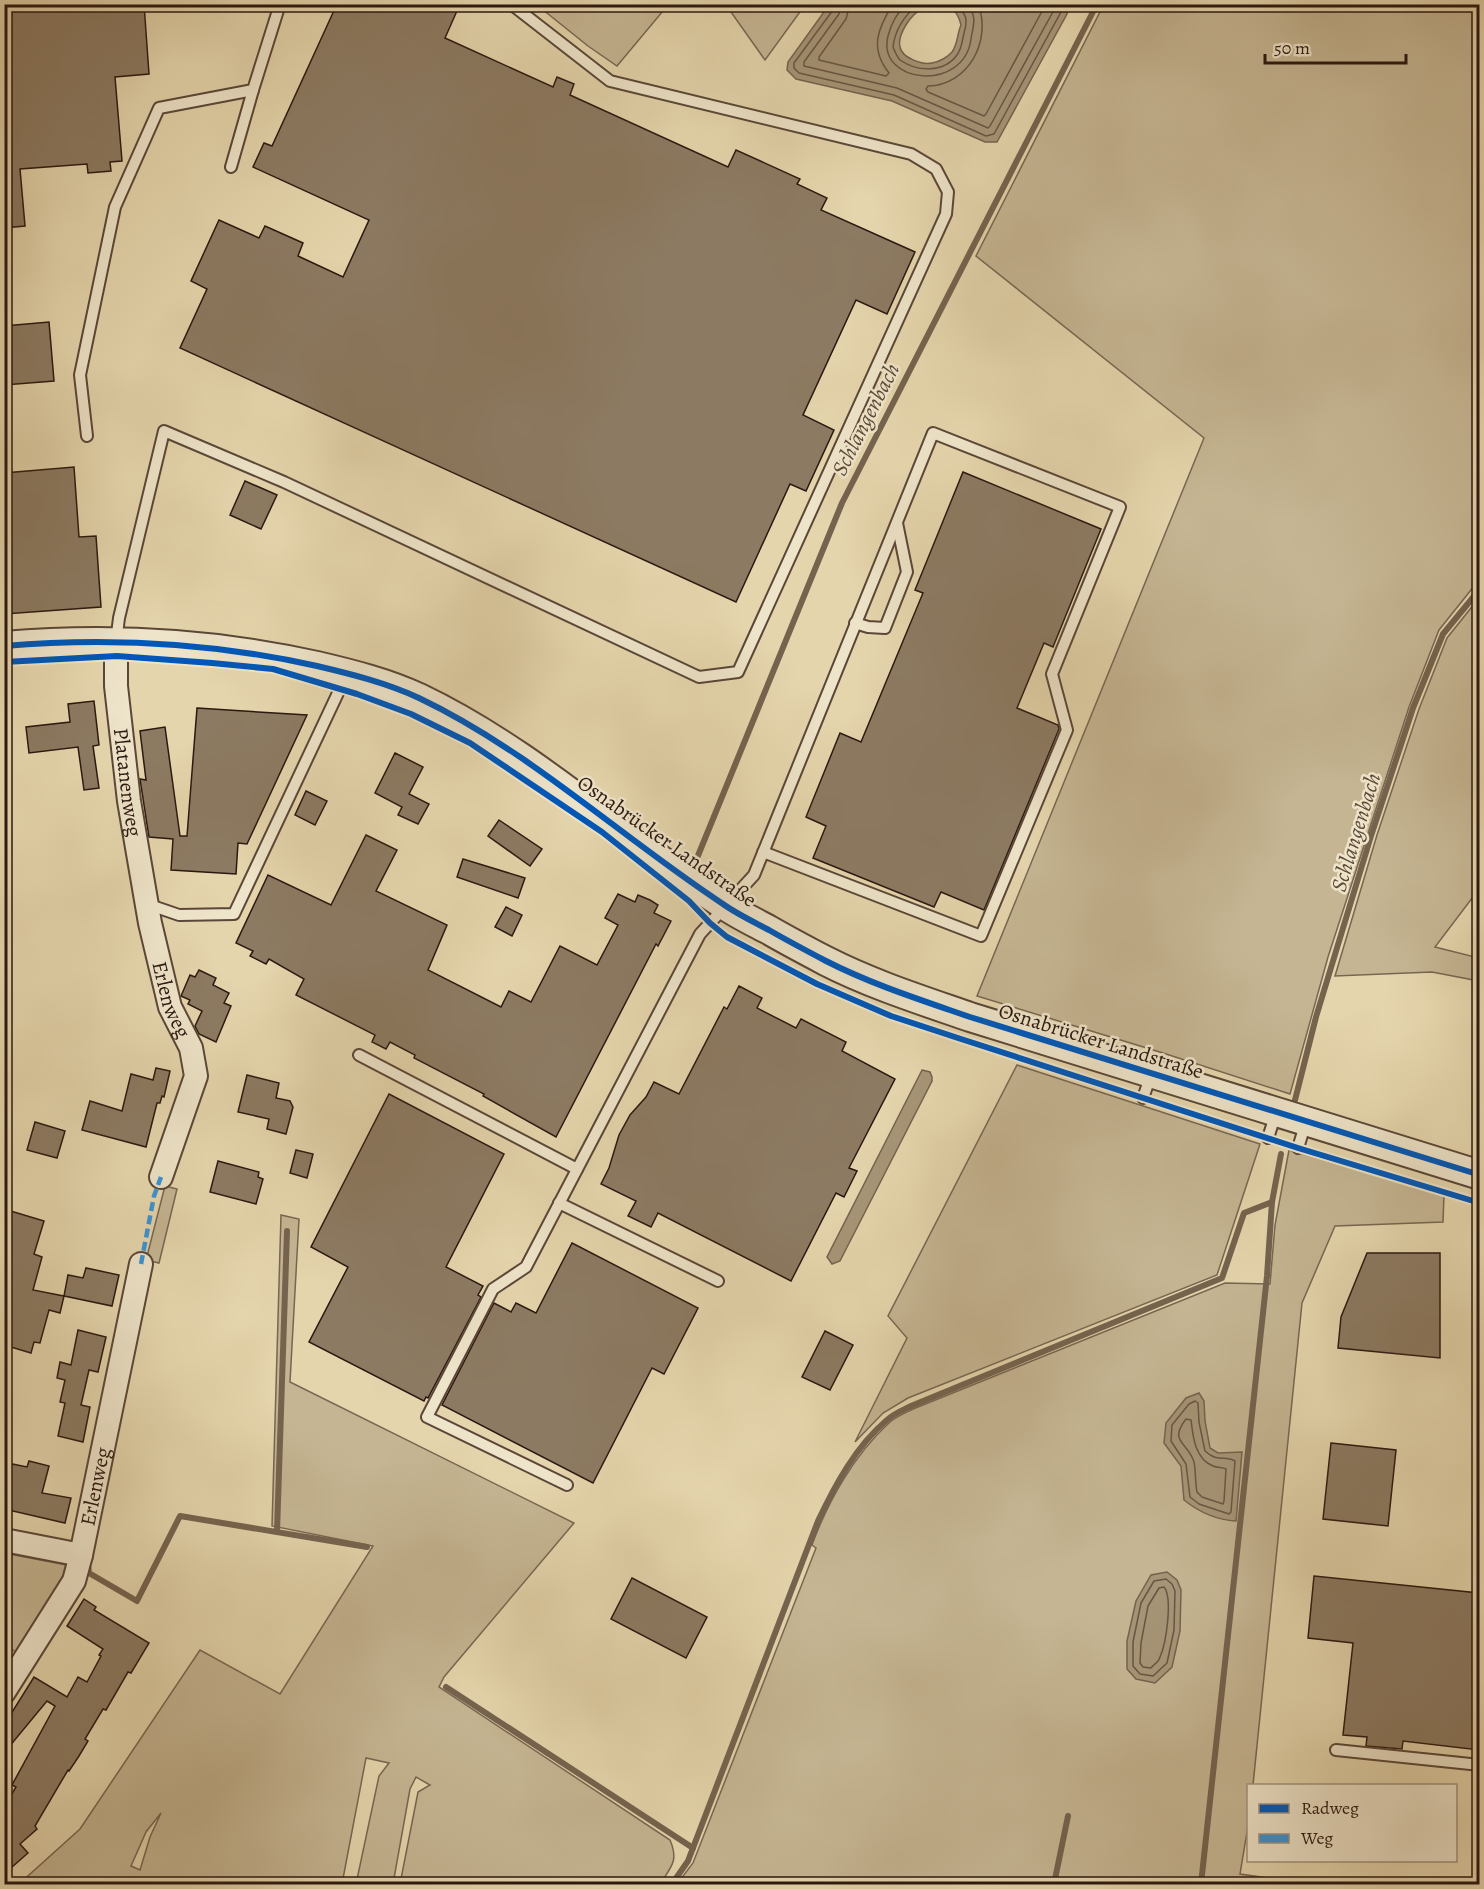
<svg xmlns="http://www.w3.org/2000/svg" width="1484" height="1889" font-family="Alegreya,serif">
	<rect width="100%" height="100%" fill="#e5d5ac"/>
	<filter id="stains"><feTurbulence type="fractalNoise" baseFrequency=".00333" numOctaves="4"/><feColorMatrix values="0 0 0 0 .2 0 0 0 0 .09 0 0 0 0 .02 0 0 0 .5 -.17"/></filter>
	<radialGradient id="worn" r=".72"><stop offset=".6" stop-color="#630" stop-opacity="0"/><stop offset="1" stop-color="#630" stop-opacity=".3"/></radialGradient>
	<g fill="#c5b592" stroke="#786652" stroke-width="1.5" fill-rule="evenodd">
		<polygon points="1104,4 1479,5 1479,580 1439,630 1409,707 1328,957 1290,1094 1163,1053 977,996 1204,438 976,256"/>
		<polygon points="537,5 668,5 617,66 588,46"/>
		<polygon points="726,5 805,5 765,60"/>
		<polygon points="1479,598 1479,889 1435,947 1479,958 1479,981 1432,972 1335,976 1377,835 1419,709 1447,638"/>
		<polygon points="1017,1065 1260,1144 1217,1275 908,1398 883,1413 855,1442 907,1338 888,1316"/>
		<path d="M1289 1150 1444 1195 1443 1222 1335 1226 1302 1303 1253 1785 1248 1786V1826L1240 1874 1312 1884H677L693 1863 816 1548 812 1545C828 1501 854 1455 889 1423 895 1417 905 1413 913 1409L1225 1283 1270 1284 1275 1225Z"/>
		<polygon points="165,1186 177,1189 159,1263 146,1260"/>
		<path d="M281 1215 299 1219 290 1382 574 1523 444 1677 439 1687 670 1840C679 1861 671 1867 660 1884H400L418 1792 430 1785 416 1777 410 1789 393 1884H356L379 1776 389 1763 366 1758 342 1884H19L80 1829 200 1650 280 1694 373 1546 272 1526ZM161 1813 150 1837 140 1870 131 1866 146 1832Z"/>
		<polygon points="4,1553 72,1566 18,1654 5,1644"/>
	</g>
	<g fill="#a69577" stroke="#75634e" stroke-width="1.5" fill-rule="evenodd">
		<path d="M829 5V4L1068 5 1067 14 997 142H985L892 101 796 79 787 70 788 62ZM937 8C953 9 957 9 961 25 957 34 958 44 952 52 948 57 939 62 932 63 922 65 902 58 900 47 897 35 911 13 923 9 927 8 933 8 937 8Z"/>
		<polygon points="922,1070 930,1072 932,1077 932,1081 840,1261 832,1264 827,1257"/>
		<path d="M1199 1393 1204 1401 1205 1421 1210 1448 1218 1453 1242 1452 1236 1521C1217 1520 1199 1512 1184 1500L1181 1466 1164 1443 1166 1423 1186 1398Z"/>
		<polygon points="1167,1572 1177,1580 1181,1590 1180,1631 1172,1667 1155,1683 1136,1679 1127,1669 1127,1641 1136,1601 1151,1575"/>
	</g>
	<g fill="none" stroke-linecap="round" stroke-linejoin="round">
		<g stroke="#685644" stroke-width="1.5">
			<polyline points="834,4 833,10 794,63 794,68 799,73 894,95 986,136 994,134 1061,12 1062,4"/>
			<polyline points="841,4 839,14 804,62 804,66 897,88 988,128 990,126 1054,10 1055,4"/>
			<path d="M850 4 846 19 819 57V60L886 76 889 73C869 48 878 28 893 4"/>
			<path d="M906 4C897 13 891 24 888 36 876 84 964 93 971 39 973 25 978 18 967 4"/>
			<path d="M918 4C904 16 895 29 893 47 895 52 897 57 900 60 917 72 944 73 957 55 962 48 962 41 964 33 968 20 967 14 955 4"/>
			<path d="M978 4C992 40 969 85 928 86L926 89 928 92 984 116 986 114 1046 4"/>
			<path d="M1195 1401 1198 1403 1199 1422 1205 1451C1218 1463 1224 1455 1235 1461L1231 1512 1229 1514 1199 1504 1190 1497 1186 1464 1171 1441 1172 1425 1189 1404Z"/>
			<path d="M1186 1419 1191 1420C1193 1437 1195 1459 1213 1466 1218 1468 1222 1467 1226 1469L1224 1501 1223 1504 1202 1497 1197 1492C1195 1483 1196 1471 1194 1462 1188 1442 1168 1442 1186 1419Z"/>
			<polygon points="1166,1579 1172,1584 1175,1591 1174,1630 1167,1663 1153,1676 1140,1674 1133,1666 1133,1642 1141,1603 1154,1581"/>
			<path d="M1164 1587C1173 1598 1166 1644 1160 1657 1159 1662 1154 1664 1151 1668L1143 1667 1140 1663 1141 1643 1148 1606 1159 1588Z"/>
		</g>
		<g stroke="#75634e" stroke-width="6">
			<polyline points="695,863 842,503 1097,4"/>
			<polyline points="1295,1100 1316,1017 1371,836 1413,708 1443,634 1480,589"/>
			<polyline points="277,1532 287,1231"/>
			<polyline points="88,1564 89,1573 137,1601 180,1516 367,1547"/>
			<polyline points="446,1687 693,1848"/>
			<path d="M672 1884 688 1861 818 1521C835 1485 856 1446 887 1420 893 1414 903 1410 911 1406L1222 1278 1244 1213 1272 1202"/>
			<polyline points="1054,1884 1068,1816"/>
			<polyline points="1201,1884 1267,1276 1272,1202 1281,1154"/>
		</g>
	</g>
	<g fill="#8c7a62" stroke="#2b1811" stroke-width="1.5">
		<polygon points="4,4 144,4 149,74 115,77 122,161 110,162 111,171 88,173 87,164 20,169 25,226 4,228"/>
		<polygon points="337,4 460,4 445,38 553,87 557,77 574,84 570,95 728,167 736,150 800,179 797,184 827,198 821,210 915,252 887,314 856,300 803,415 834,430 806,491 790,484 736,602 180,348 207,289 191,281 219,220 259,238 265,226 303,243 298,256 343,277 369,220 253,167 264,143 272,146"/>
		<polygon points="49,322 54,381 4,385 4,326"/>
		<polygon points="74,467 79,537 96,536 101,607 4,614 4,473"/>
		<polygon points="963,472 1101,529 1053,647 1044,643 1017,708 1058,725 1059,729 984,910 941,892 934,907 813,858 826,826 806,817 840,733 861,742 923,593 915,590"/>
		<polygon points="245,481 277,495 261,529 230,515"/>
		<polygon points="94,701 99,745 93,746 99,788 84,790 78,747 29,753 26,727 70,722 68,704"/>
		<polygon points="197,708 307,715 247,844 238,843 236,874 171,870 173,839 149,837 140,779 146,780 140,731 165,727 180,836 187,836"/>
		<polygon points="395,753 423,767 409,794 429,804 418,824 398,815 402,807 375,793"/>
		<polygon points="306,791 327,801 315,825 295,815"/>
		<polygon points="499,820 542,849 530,866 488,836"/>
		<polygon points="366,835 397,850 376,891 447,925 428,970 501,1007 509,991 531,1002 560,946 597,965 618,925 605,918 618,894 635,902 638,895 650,900 658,905 654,913 671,921 658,946 656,944 556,1137 483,1096 484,1094 414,1058 415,1055 390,1042 386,1049 372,1042 375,1035 296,995 304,979 269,959 266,964 250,956 253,951 236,943 268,875 331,905"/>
		<polygon points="463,859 525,878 518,898 457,877"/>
		<polygon points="506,907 522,915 512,936 495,927"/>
		<polygon points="199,970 216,978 213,985 229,993 224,1003 231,1006 216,1042 199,1034 195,1026 202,1011 188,1004 190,1000 181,996 190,975 195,977"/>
		<polygon points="739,986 762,998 757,1008 796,1028 801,1019 846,1042 842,1051 895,1079 849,1168 857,1171 844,1197 836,1193 791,1281 658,1213 651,1227 628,1216 636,1201 601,1184 609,1168 619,1135 630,1115 646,1097 654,1082 679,1094 724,1007 727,1009"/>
		<polygon points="156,1068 170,1071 164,1097 162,1096 160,1103 157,1103 146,1147 82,1130 90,1101 122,1111 131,1074 153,1080"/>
		<polygon points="247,1075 279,1083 276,1098 290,1101 293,1107 286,1134 267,1129 269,1119 238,1112"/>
		<polygon points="389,1094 504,1154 446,1267 483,1286 478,1295 481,1297 428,1398 426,1397 424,1401 309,1342 348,1267 311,1247"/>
		<polygon points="35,1122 65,1131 57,1158 27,1150"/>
		<polygon points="296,1150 313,1154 307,1178 290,1173"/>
		<polygon points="218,1161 259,1172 258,1177 263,1179 256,1204 210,1192"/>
		<polygon points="4,1209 44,1221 34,1254 42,1257 33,1290 64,1296 68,1275 83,1278 86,1268 119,1275 112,1306 64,1296 60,1313 49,1310 40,1343 34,1342 31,1353 4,1345"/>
		<polygon points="572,1243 698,1308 664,1374 652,1368 593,1483 442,1405 494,1303 511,1312 516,1303 536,1313"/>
		<polygon points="1367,1253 1440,1253 1440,1358 1338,1348 1341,1317"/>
		<polygon points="78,1330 106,1337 98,1372 89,1370 81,1405 90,1407 83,1442 58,1436 65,1403 60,1402 65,1380 57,1378 60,1362 71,1365"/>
		<polygon points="825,1331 853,1345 830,1390 802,1377"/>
		<polygon points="1331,1443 1396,1450 1388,1526 1323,1519"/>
		<polygon points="29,1461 49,1466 42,1493 71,1498 65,1523 4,1509 4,1483 7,1484 12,1464 27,1467"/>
		<polygon points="1314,1576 1479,1593 1479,1750 1403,1741 1402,1749 1366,1746 1367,1737 1343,1735 1353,1643 1308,1638"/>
		<polygon points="632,1578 707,1617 686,1658 611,1619"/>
		<polygon points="84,1599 96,1607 94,1610 149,1643 131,1673 128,1672 106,1710 103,1709 85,1739 88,1741 79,1756 69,1771 68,1770 35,1826 37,1829 20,1844 28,1853 4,1874 4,1807 16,1787 12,1785 55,1706 47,1701 4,1753 4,1725 34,1677 67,1697 78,1677 87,1682 101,1656 99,1655 103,1649 67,1626"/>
	</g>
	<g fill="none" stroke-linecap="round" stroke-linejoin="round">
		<defs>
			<g id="service">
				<polyline points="231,167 253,90"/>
				<polyline points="87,436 80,375 115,207 159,108 253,90 280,4"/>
				<polyline points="855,623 868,627 885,628 907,572 897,523"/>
				<polyline points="116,642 119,618 164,431 284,482 699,677 738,672 946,214 948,192 936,169 911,154 610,81 511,4"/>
				<polyline points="147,904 179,915 234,914 346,676"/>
				<polyline points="359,1055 577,1169"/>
				<polyline points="1143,1098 1151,1075"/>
				<polyline points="1268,1138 1276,1113"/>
				<polyline points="1298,1148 1306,1122"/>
				<polyline points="559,1203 718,1281"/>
				<polyline points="567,1485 427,1417 493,1289 526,1267 700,934 754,875 933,433 1120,507 1052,674 1067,730 981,936 763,852"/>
				<polyline points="1336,1750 1480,1765"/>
			</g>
			<g id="minor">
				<path id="s1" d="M116 642V686L129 801 150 923 170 1007 191 1048 196 1076 161 1177"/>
				<polyline points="4,1540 81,1555"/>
				<path id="s2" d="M4 1692 74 1581 81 1555 141 1264"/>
			</g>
			<path id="tertiary" d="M4 646C110 637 214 643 317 666 351 674 387 683 419 698 530 751 621 837 723 904 737 914 754 922 769 930 788 941 807 951 826 961 871 984 921 1000 970 1017L1480 1175"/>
		</defs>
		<use href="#service" stroke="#5a4738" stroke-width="14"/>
		<use href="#minor" stroke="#5a4738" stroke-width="26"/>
		<use href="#tertiary" stroke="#5a4738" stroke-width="32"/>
		<use href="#service" stroke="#eee4c9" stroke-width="10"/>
		<use href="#minor" stroke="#eee4c9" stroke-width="22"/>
		<use href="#tertiary" stroke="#eee4c9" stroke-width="28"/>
		<polyline stroke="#3c93d3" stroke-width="4.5" stroke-dasharray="9 4.5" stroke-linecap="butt" points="141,1264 154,1196 161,1177"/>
		<defs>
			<g id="cycleway">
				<path d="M4 646C110 637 214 643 317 666 351 674 387 683 419 698 530 751 621 837 723 904 737 914 754 922 769 930 788 941 807 951 826 961 871 984 921 1000 970 1017L1480 1175"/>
				<polyline points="4,662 117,656 212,663 273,669 357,694 411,714 470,743 602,832 689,901 710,923 727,937 817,984 891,1016 961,1039 1298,1148 1480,1203"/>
			</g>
		</defs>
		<use href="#cycleway" stroke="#eee4c9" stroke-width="10"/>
		<use href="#cycleway" stroke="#0057b8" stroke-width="6"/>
	</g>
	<g text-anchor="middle" stroke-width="5" stroke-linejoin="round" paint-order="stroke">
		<g font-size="21" fill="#2b1811" stroke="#eee4c9">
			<text dy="7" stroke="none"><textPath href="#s1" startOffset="141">Platanenweg</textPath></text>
			<text transform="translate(667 841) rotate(35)" y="7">Osnabrücker Landstraße</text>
			<text dy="7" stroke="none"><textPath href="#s1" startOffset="363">Erlenweg</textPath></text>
			<text transform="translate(1101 1041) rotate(17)" y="7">Osnabrücker Landstraße</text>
			<text dy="7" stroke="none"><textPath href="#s2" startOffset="228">Erlenweg</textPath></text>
		</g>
		<g font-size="22" font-style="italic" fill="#5c4a3a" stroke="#eee4c9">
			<text transform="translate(865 419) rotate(-63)" y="8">Schlangenbach</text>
			<text transform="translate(1355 832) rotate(-73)" y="8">Schlangenbach</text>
		</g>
	</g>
	<rect width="1484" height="1889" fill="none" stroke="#e5d5ac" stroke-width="24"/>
	<rect x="6" y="6" width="1472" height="1877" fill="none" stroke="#2b1811" stroke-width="3"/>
	<rect x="12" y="12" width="1460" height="1865" fill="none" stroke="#2b1811" stroke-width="1.5"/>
	<rect x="1247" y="1784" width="210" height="78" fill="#eee4c9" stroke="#a0927f" stroke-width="1.5"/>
	<rect x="1259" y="1804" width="30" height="9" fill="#0057b8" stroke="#a0927f" stroke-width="1.5"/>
	<text x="1301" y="1814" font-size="18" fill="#2b1811">Radweg</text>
	<rect x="1259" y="1834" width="30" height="9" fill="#3c93d3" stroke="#a0927f" stroke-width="1.5"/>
	<text x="1301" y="1844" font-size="18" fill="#2b1811">Weg</text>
	<path d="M1265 54v9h141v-9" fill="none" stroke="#2b1811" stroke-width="3"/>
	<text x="1274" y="54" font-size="18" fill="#2b1811" stroke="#eee4c9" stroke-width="4.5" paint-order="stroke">50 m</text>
	<rect width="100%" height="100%" filter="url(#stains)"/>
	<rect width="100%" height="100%" fill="url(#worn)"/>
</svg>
